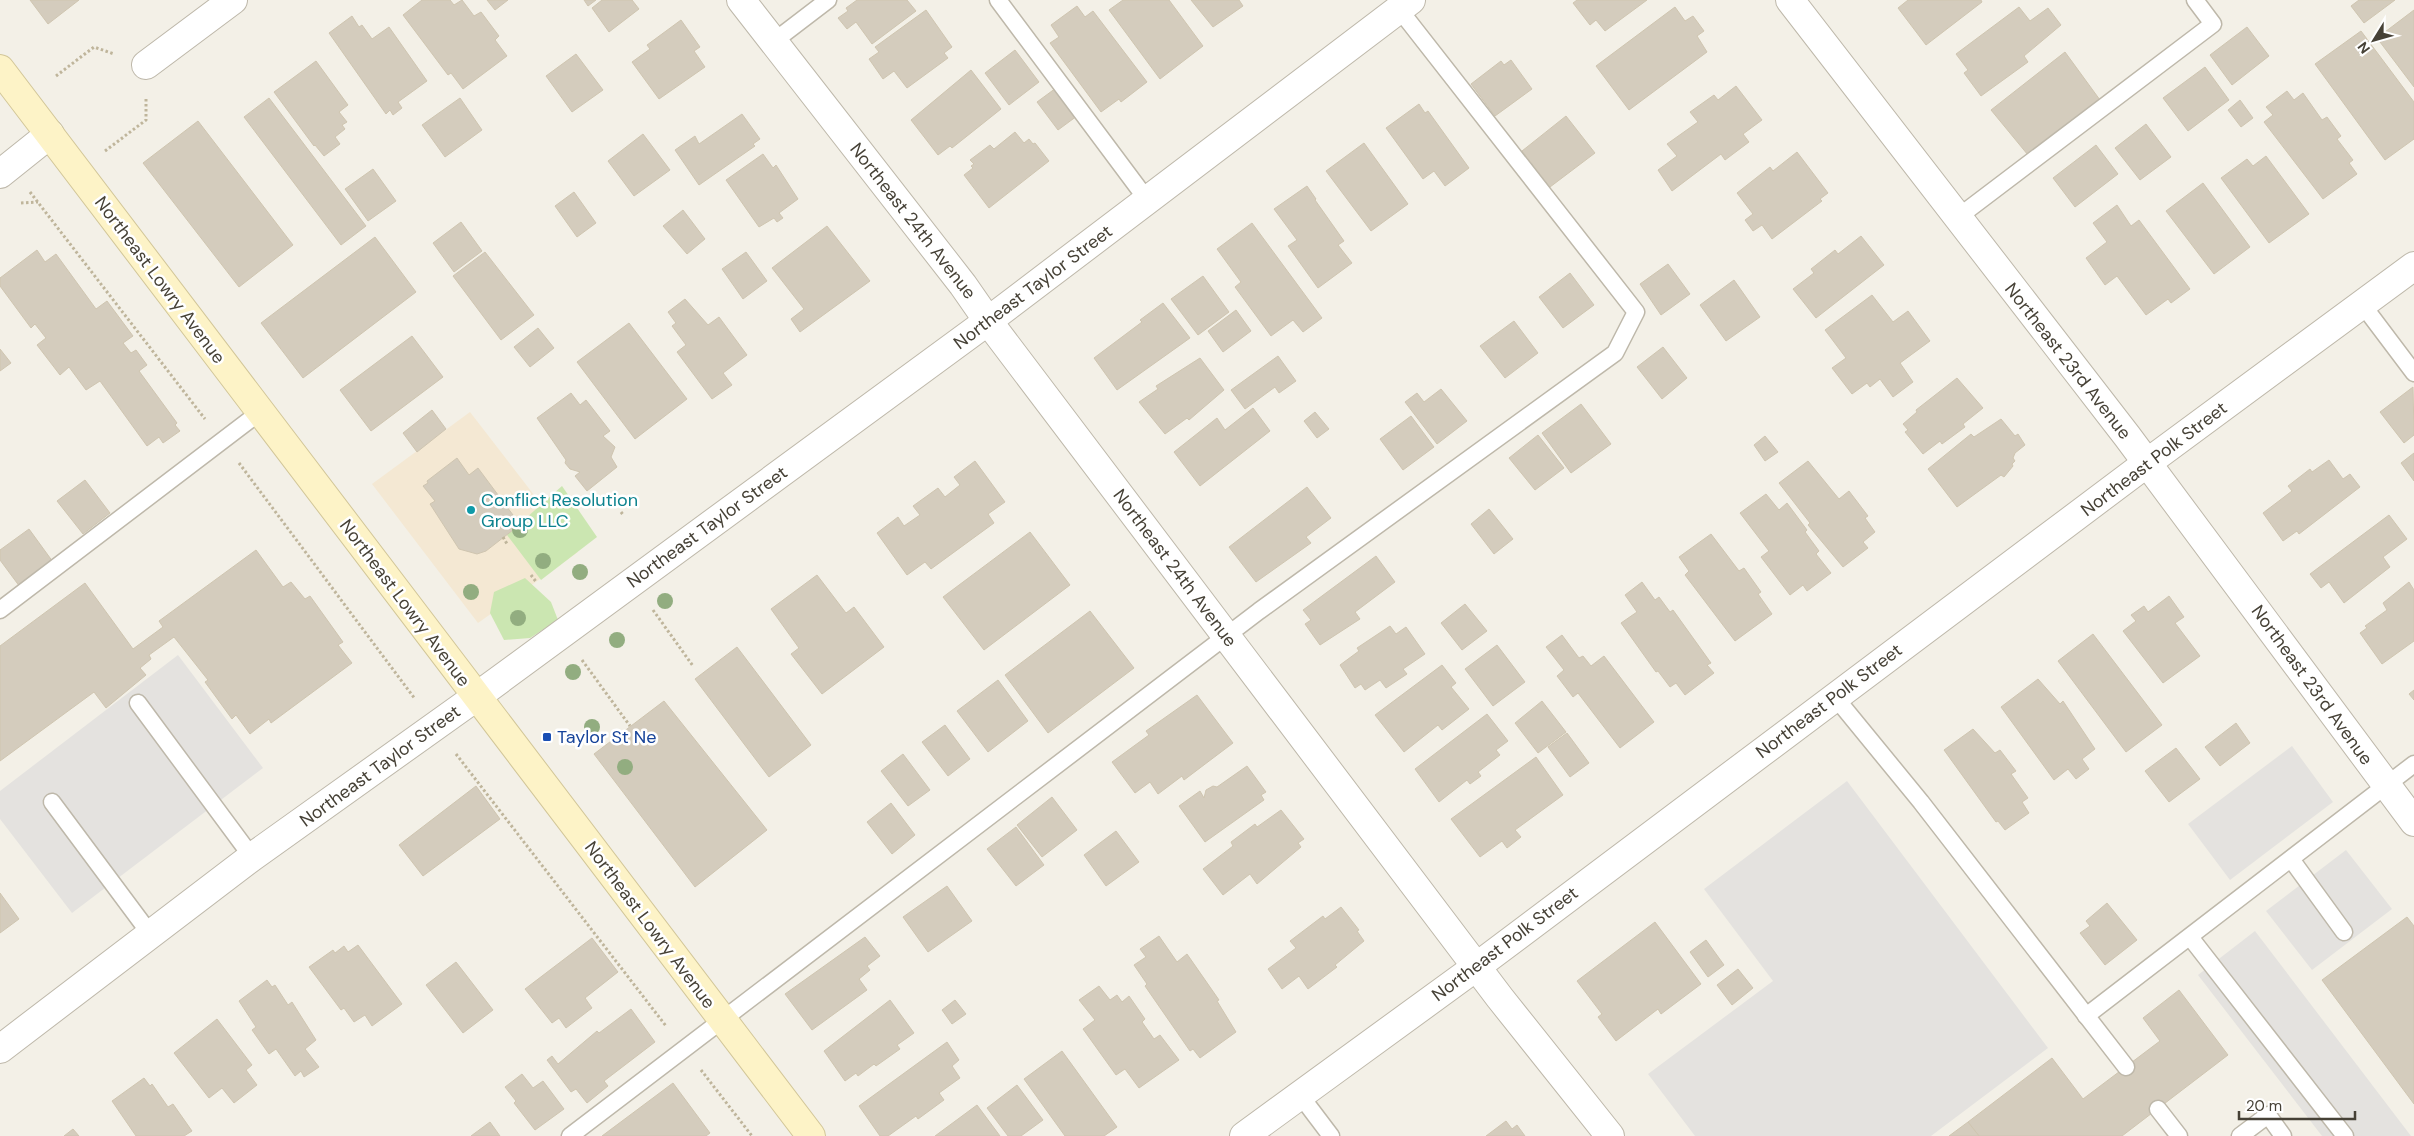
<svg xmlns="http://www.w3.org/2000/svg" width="2414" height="1136" font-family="'DM Sans',sans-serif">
	<rect width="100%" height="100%" fill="#f3f0e7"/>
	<polygon fill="#f4e8d3" points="470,412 578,552 478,623 372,484"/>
	<g fill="#cbe6b1">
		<polygon points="562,486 597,537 541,580 507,535"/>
		<polygon points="525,578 551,602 558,620 530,638 504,640 490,613 494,592"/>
	</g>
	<g fill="#e4e2df">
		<polygon points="178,655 263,768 72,913 0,819 0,791"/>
		<polygon points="2292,746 2333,802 2230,880 2188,824"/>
		<polygon points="1847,781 2048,1048 1931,1136 1695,1136 1648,1074 1773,981 1704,889"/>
		<polygon points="2346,850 2392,909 2312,970 2266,911"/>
		<polygon points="2255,931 2411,1136 2322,1136 2198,975"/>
	</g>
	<g fill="#d4ccbd" stroke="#cfc5b0">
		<polygon points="30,0 79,0 48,24"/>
		<polygon points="422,0 450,0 454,5 462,0 474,16 481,12 499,36 495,40 507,56 463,89 451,73 448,75 403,15"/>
		<polygon points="487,0 508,0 495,10"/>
		<polygon points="584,0 596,0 588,6"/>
		<polygon points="602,0 632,0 639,9 609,32 592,8"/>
		<polygon points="857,0 907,0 916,11 872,44 856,22 847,29 838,18 848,11 846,8"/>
		<polygon points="1123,0 1169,0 1203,46 1160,79 1109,10"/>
		<polygon points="1191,0 1239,0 1243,6 1213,27"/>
		<polygon points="1577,0 1647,0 1605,31 1596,20 1590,25 1573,3"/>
		<polygon points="1908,0 1981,0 1982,2 1926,45 1898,8"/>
		<polygon points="2359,0 2395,0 2364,23 2351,6"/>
		<polygon points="1077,6 1085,17 1093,11 1147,82 1121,102 1119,99 1101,112 1050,43 1059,37 1051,25"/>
		<polygon points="1675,7 1685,21 1693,16 1704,31 1697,36 1707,52 1629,110 1596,66"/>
		<polygon points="2019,7 2030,21 2048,8 2061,25 2024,56 2028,62 1981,96 1964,73 1968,70 1956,54"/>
		<polygon points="926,10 952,47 944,53 948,58 907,88 894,71 883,79 869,59 879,52 875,47"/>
		<polygon points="2414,10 2414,87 2377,38"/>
		<polygon points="352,16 359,27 362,25 372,39 389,27 427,81 398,102 402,108 393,115 390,110 386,114 329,33"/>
		<polygon points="681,20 700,47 694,51 705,67 659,99 632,62 650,49 647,45"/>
		<polygon points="2247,27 2269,56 2232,85 2210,55"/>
		<polygon points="2361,31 2414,102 2414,139 2385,160 2315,64"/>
		<polygon points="1015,50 1039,82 1009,105 985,73"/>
		<polygon points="2065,52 2100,100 2028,155 1991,110"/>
		<polygon points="576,54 603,90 572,112 546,76"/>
		<polygon points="1511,60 1532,89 1495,116 1471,84 1501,61 1504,65"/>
		<polygon points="316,61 348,105 339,112 347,122 342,125 345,129 335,137 340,144 324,156 315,145 314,146 274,92"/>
		<polygon points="2205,67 2229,100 2188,131 2163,98"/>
		<polygon points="971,70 1001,109 952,148 950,146 938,155 911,120"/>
		<polygon points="1736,86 1762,120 1743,134 1749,142 1725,160 1721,154 1672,191 1658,170 1677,156 1667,144 1698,122 1690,112 1714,95 1718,100"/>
		<polygon points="1056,88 1077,116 1058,130 1037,102"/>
		<polygon points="2287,91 2294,100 2303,93 2322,120 2327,117 2341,136 2337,139 2353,160 2349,163 2357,174 2323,199 2264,122 2273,115 2266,107"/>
		<polygon points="269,98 366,226 341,245 244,117"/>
		<polygon points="460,98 482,130 445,157 422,125"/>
		<polygon points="2240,100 2253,118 2241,127 2228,110"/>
		<polygon points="1419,104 1425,113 1428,111 1469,168 1445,186 1434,171 1423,179 1386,128"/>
		<polygon points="742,114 760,139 753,144 755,146 699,185 675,150 695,136 699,144"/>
		<polygon points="1566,116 1595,153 1550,187 1522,151"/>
		<polygon points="198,121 293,245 239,287 143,163"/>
		<polygon points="2146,124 2171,157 2140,180 2115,148"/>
		<polygon points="1015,132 1024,143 1029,139 1033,144 1035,143 1049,161 989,208 964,175 973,168 971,166 974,164 970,160 990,145 994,149"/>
		<polygon points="643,134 670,170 634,196 608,161"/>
		<polygon points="1364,143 1408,204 1371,231 1326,171"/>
		<polygon points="2096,145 2118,174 2075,207 2053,178"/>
		<polygon points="1797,152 1828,193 1820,199 1822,201 1772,239 1762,225 1753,231 1745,220 1753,214 1737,193 1770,167 1773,171"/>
		<polygon points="763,154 773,168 776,165 798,199 779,213 783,218 777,222 774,218 759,227 726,180"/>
		<polygon points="2266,156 2309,214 2269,243 2221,178 2247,159 2253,166"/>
		<polygon points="373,169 396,201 368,221 345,189"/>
		<polygon points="2203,183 2250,247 2214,274 2166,211"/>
		<polygon points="1307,186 1316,199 1315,200 1344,241 1338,245 1352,263 1318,288 1288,246 1297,240 1274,209"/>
		<polygon points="574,192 596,223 577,237 555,206"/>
		<polygon points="2117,205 2131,226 2139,220 2190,289 2171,303 2168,299 2146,315 2117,276 2105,285 2086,258 2107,242 2093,223"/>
		<polygon points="683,210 705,239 687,254 663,226"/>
		<polygon points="461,222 482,251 454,272 433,243"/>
		<polygon points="1252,223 1322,318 1303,332 1293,320 1271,336 1235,287 1241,282 1217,249"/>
		<polygon points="827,226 870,281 800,332 791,319 804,309 772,268"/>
		<polygon points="1861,236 1884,265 1816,318 1793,289 1814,273 1811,269 1835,250 1838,254"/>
		<polygon points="375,237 416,292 303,378 261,323"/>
		<polygon points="37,250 45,262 56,254 96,309 107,301 133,336 123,343 131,353 136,350 147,365 139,371 177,423 175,425 180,431 163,443 159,437 147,446 100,381 86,390 69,367 60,375 37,345 46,338 35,324 31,328 0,286 0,278"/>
		<polygon points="485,252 534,315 501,340 453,276"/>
		<polygon points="746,252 767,281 743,299 722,269"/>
		<polygon points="1668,264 1690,294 1661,315 1640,284"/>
		<polygon points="1570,273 1594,305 1563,328 1539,297"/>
		<polygon points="1203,276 1229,312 1198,335 1171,299"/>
		<polygon points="1734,280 1760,317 1726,341 1700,305"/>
		<polygon points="1872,295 1893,322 1908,311 1930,341 1900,363 1913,382 1893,397 1880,379 1870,387 1867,383 1852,394 1832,368 1846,358 1825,330"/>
		<polygon points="685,299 708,325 719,317 747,355 723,373 732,385 712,399 677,352 686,345 672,326 676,323 668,312"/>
		<polygon points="1163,303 1190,338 1117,390 1094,358 1142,322 1140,320"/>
		<polygon points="1236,310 1251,331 1223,352 1208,331"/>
		<polygon points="1514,321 1538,353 1505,378 1480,346"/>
		<polygon points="629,323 687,399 635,439 577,362"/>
		<polygon points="538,328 554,348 530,367 514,347"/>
		<polygon points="412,336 443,377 371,431 340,390"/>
		<polygon points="1663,347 1687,378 1662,399 1637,367"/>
		<polygon points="0,349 11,363 0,371"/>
		<polygon points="1278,356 1296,381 1279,393 1275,387 1245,409 1231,390"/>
		<polygon points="1200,358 1224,390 1189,420 1187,418 1165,434 1139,402 1158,389 1156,386"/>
		<polygon points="1957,378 1983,408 1963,424 1965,427 1942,444 1940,441 1923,454 1905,432 1908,430 1903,424 1917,412 1916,410"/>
		<polygon points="2413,387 2414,435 2404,443 2380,412"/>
		<polygon points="1441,389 1467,421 1437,444 1405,402 1417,393 1424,402"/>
		<polygon points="571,393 580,405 586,400 610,431 603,436 615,447 611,457 617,467 587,491 575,476 580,472 570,469 565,463 566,460 537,418"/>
		<polygon points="1581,404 1611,444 1571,473 1542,433"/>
		<polygon points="1253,408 1270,431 1200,486 1174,452 1217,418 1225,430"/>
		<polygon points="432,410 446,429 417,452 403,433"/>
		<polygon points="1315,412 1329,429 1317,438 1304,421"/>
		<polygon points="1411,416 1434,447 1403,470 1380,439"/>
		<polygon points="2001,419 2015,436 2018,434 2025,445 2015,453 2013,458 2015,461 2012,464 2013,466 2004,477 2001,475 1957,507 1928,469 1971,434 1974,437"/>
		<polygon points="1538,435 1564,468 1535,490 1509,458"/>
		<polygon points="1765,436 1778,452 1765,461 1754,445"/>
		<polygon points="2414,453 2414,481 2401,463"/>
		<polygon points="457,458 469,475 478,468 513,515 505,521 513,530 486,551 477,554 459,549 430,504 435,501 423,486 428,483 427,481"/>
		<polygon points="2329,460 2343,479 2350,474 2360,487 2299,534 2297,531 2283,541 2263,513 2292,491 2288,486 2310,469 2312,472"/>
		<polygon points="975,461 1005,502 988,514 994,523 931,569 925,562 907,575 877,533 898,517 904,526 920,515 913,506 938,488 945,497 960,485 954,477"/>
		<polygon points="1808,461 1839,499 1849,491 1868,516 1865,518 1875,532 1863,542 1868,548 1843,567 1808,525 1810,523 1779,483"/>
		<polygon points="85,480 110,513 83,534 57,501"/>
		<polygon points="1307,487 1331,518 1306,537 1311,543 1256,582 1229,547"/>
		<polygon points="1766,494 1779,510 1787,503 1807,530 1805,532 1819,551 1816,554 1831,573 1807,591 1803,585 1790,595 1761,557 1769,551 1740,513"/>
		<polygon points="1489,509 1513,539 1494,554 1471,524"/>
		<polygon points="2389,515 2407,539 2383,557 2390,567 2344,603 2329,582 2321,588 2310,574"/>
		<polygon points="29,529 53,562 20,587 0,560 0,550"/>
		<polygon points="1030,532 1070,585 984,650 943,597"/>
		<polygon points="1711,534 1739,571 1744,568 1761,592 1758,594 1772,614 1735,641 1685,575 1689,571 1679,557"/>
		<polygon points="256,550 283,587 291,582 305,599 310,596 343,642 338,645 352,663 271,723 269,719 250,734 236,715 232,719 205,682 208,680 174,637 149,655 151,659 140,668 146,675 106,708 94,692 0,761 0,646 85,583 133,649 163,627 159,621"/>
		<polygon points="1376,556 1395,582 1355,612 1360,619 1320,645 1305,624 1311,620 1303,610"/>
		<polygon points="817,575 846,613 854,607 884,647 822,694 791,654 799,648 771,609"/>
		<polygon points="1642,582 1655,600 1659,597 1670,612 1673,610 1711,663 1707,665 1714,673 1685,695 1676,683 1670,687 1658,671 1656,672 1621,623 1637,612 1625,595"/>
		<polygon points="2409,582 2414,590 2414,641 2382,664 2360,633 2367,628 2365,626 2387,610 2383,603"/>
		<polygon points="2169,596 2184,617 2175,623 2200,656 2163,683 2123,631 2136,621 2131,615 2144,606 2148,612"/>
		<polygon points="1465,604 1487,631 1462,650 1441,623"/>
		<polygon points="1090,611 1134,668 1048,733 1005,675"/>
		<polygon points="1390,626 1396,634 1406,627 1425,654 1403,669 1407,674 1386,688 1380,680 1365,690 1361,684 1355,688 1340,665 1359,651 1357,648"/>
		<polygon points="2093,634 2162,725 2126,752 2058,661"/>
		<polygon points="1562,635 1579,658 1583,656 1591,666 1604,656 1654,722 1620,748 1578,693 1573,697 1557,676 1564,670 1546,647"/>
		<polygon points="1497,645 1525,682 1493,706 1465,669"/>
		<polygon points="737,647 811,745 769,777 695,679"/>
		<polygon points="1442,665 1456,683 1451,687 1469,709 1442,730 1438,725 1404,752 1375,715"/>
		<polygon points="2038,679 2060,704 2063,701 2095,749 2082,759 2089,769 2076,779 2068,769 2054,780 2001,707"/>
		<polygon points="998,680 1028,721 988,752 957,711"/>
		<polygon points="2414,690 2414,700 2409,694"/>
		<polygon points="1197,695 1233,743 1184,780 1182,776 1158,794 1150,782 1135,793 1112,762 1149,735 1146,731"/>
		<polygon points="664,701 767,830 695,887 594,754"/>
		<polygon points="1542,701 1566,732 1538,753 1515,723"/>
		<polygon points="1487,714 1508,741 1496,750 1500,755 1478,772 1481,776 1470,784 1467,780 1439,802 1415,769"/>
		<polygon points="2236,723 2250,743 2220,766 2205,747"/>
		<polygon points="945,725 970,759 948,776 922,742"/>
		<polygon points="1973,729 1995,753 2000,750 2016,771 2011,774 2028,798 2022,802 2029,813 2005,830 1998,821 1996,822 1944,750"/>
		<polygon points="1567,733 1589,763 1570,777 1548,747"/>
		<polygon points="2176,748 2200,779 2169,802 2145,771"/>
		<polygon points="903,754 930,790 908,806 881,771"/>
		<polygon points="1536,757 1563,795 1515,830 1521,837 1507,848 1502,841 1480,857 1451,819"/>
		<polygon points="1247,766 1266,792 1261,795 1264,800 1205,842 1179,806 1200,791 1204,798 1206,790 1213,786 1217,787"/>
		<polygon points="476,786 500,819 423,876 399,845"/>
		<polygon points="1052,797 1077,830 1042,857 1017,825"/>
		<polygon points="891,803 915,835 892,854 867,822"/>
		<polygon points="1281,810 1304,839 1298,843 1301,847 1257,884 1250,874 1223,895 1203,869 1233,846 1231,842 1255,824 1257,827"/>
		<polygon points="1016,827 1044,865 1016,886 987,849"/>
		<polygon points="1116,831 1139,862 1106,886 1084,855"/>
		<polygon points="947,886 972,921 928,952 903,917"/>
		<polygon points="0,893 19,919 0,933"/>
		<polygon points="2107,903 2137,940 2105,965 2080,933 2090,926 2086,921"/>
		<polygon points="1341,907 1359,930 1357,931 1364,941 1335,965 1337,967 1308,989 1299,976 1282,989 1268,969 1296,948 1290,941 1323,916 1325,919"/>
		<polygon points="2407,917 2414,926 2414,1104 2322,980"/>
		<polygon points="1655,922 1701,984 1661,1014 1658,1009 1616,1041 1598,1017 1602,1014 1577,981"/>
		<polygon points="1159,936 1177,962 1187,954 1219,1000 1217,1001 1236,1032 1200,1058 1193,1049 1190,1051 1145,986 1147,984 1134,965 1146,957 1140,949"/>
		<polygon points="865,937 880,956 867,966 870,970 859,979 867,990 812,1030 785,994"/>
		<polygon points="592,938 618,972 585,998 592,1008 566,1028 559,1018 552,1023 525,989"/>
		<polygon points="1706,940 1724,965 1708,977 1690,952"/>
		<polygon points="358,945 402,1004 372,1026 365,1015 354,1022 344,1008 341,1010 309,967 333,950 335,953 344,946 348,952"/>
		<polygon points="456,962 493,1010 463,1033 426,985"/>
		<polygon points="1738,969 1753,988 1732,1005 1717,985"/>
		<polygon points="267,980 272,987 275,985 288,1005 292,1002 316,1040 305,1049 319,1067 304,1077 301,1071 295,1076 276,1049 269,1054 252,1030 256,1027 239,1001"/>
		<polygon points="1099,986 1110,1000 1117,995 1122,1002 1129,996 1145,1019 1142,1022 1154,1039 1160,1035 1179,1060 1139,1088 1125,1069 1116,1075 1083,1029 1095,1020 1079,1000"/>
		<polygon points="2179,990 2228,1055 2122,1136 1979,1136 1968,1122 2052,1058 2083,1099 2160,1041 2143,1018"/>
		<polygon points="890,1000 914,1033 897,1045 900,1049 876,1066 874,1064 858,1076 856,1073 845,1081 824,1051"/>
		<polygon points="955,1000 966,1014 952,1024 942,1010"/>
		<polygon points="631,1009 655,1042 604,1081 608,1086 587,1103 576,1089 571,1092 547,1060 552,1056 558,1064 597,1031 599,1033"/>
		<polygon points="217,1019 252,1065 246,1070 257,1085 234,1103 222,1088 209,1098 174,1053"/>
		<polygon points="947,1042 959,1060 952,1066 960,1078 939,1093 944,1100 918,1119 916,1116 888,1136 880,1136 859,1106"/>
		<polygon points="1062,1051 1117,1127 1104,1136 1065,1136 1024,1079"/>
		<polygon points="522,1074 533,1088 543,1081 564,1109 535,1130 514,1103 516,1101 505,1087"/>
		<polygon points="144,1078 150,1086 152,1084 168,1107 173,1104 192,1131 184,1136 136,1136 112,1101"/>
		<polygon points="673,1083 710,1133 706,1136 602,1136"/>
		<polygon points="1017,1085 1043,1120 1021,1136 1008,1136 987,1108"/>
		<polygon points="977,1105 1000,1136 935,1136"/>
		<polygon points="1506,1121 1512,1129 1517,1125 1525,1136 1486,1136"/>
		<polygon points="490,1122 500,1136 471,1136"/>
		<polygon points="1968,1122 1979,1136 1949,1136"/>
		<polygon points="73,1129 79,1136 64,1136"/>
	</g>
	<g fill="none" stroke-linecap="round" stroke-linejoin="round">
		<defs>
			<g id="service">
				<polyline points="998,0 1148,201"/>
				<polyline points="773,42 828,0"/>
				<polyline points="1957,218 2213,24 2195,0"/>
				<polyline points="2362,304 2414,373"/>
				<polyline points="0,610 260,412"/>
				<polyline points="1835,697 1921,802 2126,1067"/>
				<polyline points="138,703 252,857"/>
				<polyline points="52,802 151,935"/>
				<polyline points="2291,859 2344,932"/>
				<polyline points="2190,937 2345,1136"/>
				<polyline points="2086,1016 2414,764"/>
				<polyline points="1300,1095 1331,1136"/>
				<polyline points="2158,1109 2179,1136"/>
				<polyline points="570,1136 1259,611 1615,353 1636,312 1399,9"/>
				<polyline points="2240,1136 2268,1115 2283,1136"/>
			</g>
			<g id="minor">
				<polyline points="741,0 963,285 988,321 1500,998 1610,1136"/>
				<polyline points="1790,0 2127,436 2414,822"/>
				<polyline points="146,65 233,0"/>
				<polyline points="0,174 50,134"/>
				<polyline points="0,1049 252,857 476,697 988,321 1411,0"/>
				<polyline points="1244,1136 1476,967 2147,463 2414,266"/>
			</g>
			<polyline id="secondary" points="0,69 811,1136"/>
		</defs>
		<use href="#service" stroke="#beb8aa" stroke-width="19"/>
		<use href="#minor" stroke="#beb8aa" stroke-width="30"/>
		<use href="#secondary" stroke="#d2c698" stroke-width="30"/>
		<g stroke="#bfb59b" stroke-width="3" stroke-dasharray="2.5 2.5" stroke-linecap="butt">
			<polyline points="56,76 94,47 114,54"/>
			<polyline points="105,151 146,120 146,98"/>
			<polyline points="30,192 205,419"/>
			<polyline points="21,203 38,202"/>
			<polyline points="239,463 415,699"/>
			<polyline points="621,512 624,516"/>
			<polyline points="503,537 507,544"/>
			<polyline points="531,575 537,583"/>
			<polyline points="653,610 693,666"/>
			<polyline points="582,660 630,726"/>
			<polyline points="456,754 666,1026"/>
			<polyline points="701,1070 752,1136"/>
		</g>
		<use href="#service" stroke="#fff" stroke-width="16"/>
		<use href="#minor" stroke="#fff" stroke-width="28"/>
		<use href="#secondary" stroke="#fdf3c7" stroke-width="28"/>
	</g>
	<g fill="#92ad80">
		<circle cx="520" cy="530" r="8"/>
		<circle cx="543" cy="561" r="8"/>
		<circle cx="580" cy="572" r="8"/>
		<circle cx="471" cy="592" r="8"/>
		<circle cx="665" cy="601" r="8"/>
		<circle cx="518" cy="618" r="8"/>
		<circle cx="617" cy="640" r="8"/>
		<circle cx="573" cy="672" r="8"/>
		<circle cx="592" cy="727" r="8"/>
		<circle cx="625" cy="767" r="8"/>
	</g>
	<circle fill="#0f9aa8" stroke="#fff" stroke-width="2" cx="471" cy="510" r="5"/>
	<rect fill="#1a4fb4" stroke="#fff" stroke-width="2" x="542" y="732" width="10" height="10" rx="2.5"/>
	<g text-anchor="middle" stroke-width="5" stroke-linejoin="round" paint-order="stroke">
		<g font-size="18" fill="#464136" stroke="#fff">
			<text transform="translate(913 221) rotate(52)" y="6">Northeast 24th Avenue</text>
			<text transform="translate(160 280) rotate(53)" y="6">Northeast Lowry Avenue</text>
			<text transform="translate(1033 287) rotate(-37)" y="6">Northeast Taylor Street</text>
			<text transform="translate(2068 361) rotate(52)" y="6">Northeast 23rd Avenue</text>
			<text transform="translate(2154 459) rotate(-37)" y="6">Northeast Polk Street</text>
			<text transform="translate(707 527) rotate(-36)" y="6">Northeast Taylor Street</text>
			<text transform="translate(1175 568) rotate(53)" y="6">Northeast 24th Avenue</text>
			<text transform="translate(405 603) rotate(53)" y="6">Northeast Lowry Avenue</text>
			<text transform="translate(2312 685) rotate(54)" y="6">Northeast 23rd Avenue</text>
			<text transform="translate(1829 701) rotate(-37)" y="6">Northeast Polk Street</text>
			<text transform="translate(380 766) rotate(-36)" y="6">Northeast Taylor Street</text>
			<text transform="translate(650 925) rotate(53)" y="6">Northeast Lowry Avenue</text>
			<text transform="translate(1505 944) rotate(-37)" y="6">Northeast Polk Street</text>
		</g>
		<g font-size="18" fill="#0d838f" stroke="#fff" text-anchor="start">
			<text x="481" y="506">Conflict Resolution<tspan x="481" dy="21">Group LLC</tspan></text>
		</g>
		<g font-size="18" fill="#164399" stroke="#fff" text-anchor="start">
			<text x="557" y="743">Taylor St Ne</text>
		</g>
	</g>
	<g transform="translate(2374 40) rotate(233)" stroke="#ffffff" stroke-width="4" paint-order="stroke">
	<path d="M0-4L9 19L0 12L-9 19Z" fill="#464136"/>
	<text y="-8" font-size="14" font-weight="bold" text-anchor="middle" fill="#464136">N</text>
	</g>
	<path d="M2239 1111v8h116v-8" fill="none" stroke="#464136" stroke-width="2.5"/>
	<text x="2246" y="1111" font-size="15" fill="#464136" stroke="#ffffff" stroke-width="4" paint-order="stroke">20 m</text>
</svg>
